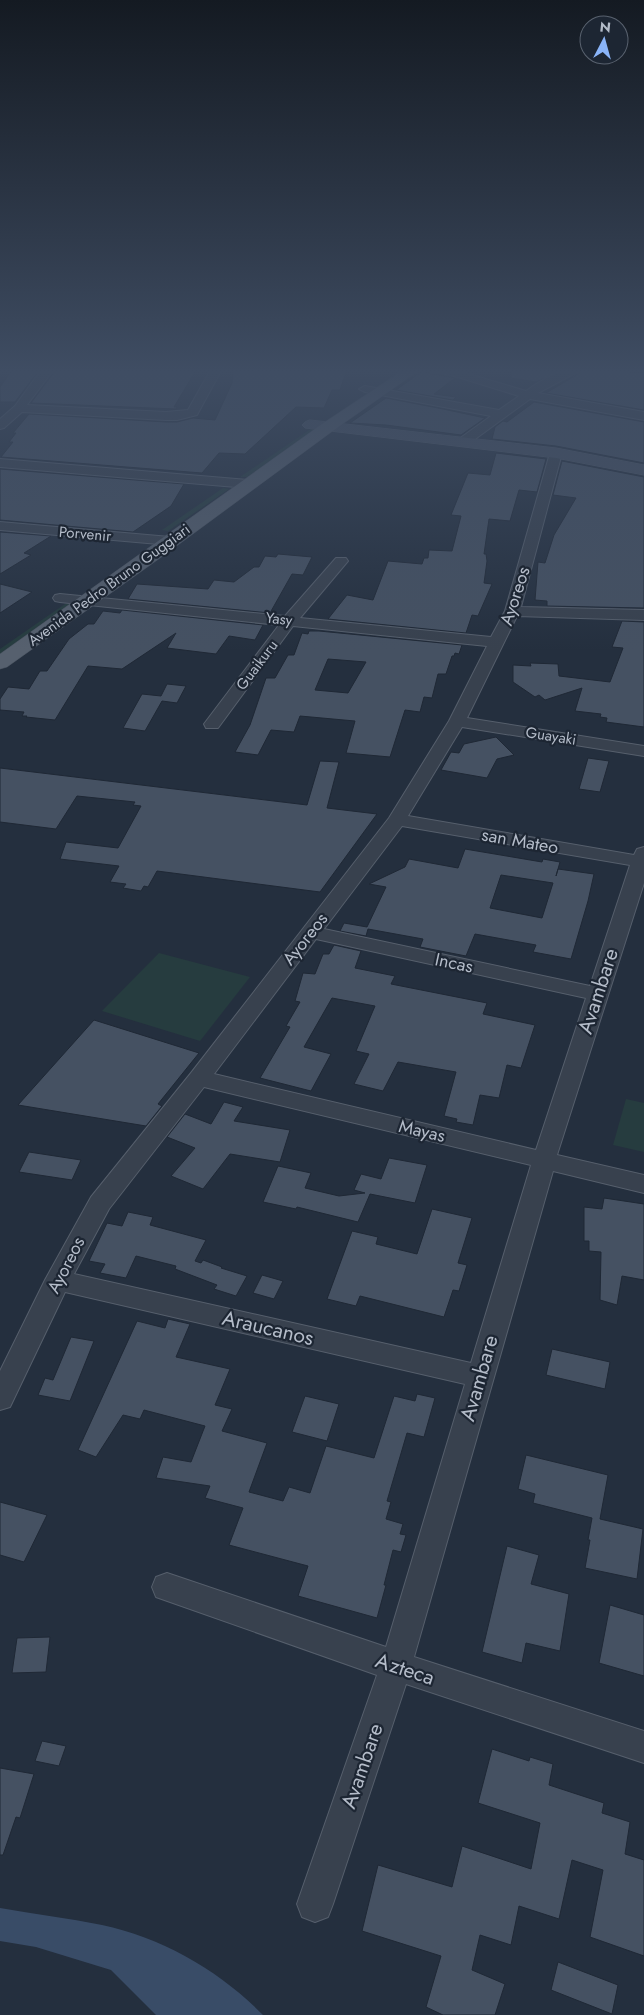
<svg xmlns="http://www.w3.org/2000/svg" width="644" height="2015" font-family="Jost,sans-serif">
	<rect width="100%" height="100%" fill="#242f3e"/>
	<g fill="#263c3f">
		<polygon points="312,428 318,429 247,477 240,477"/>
		<polygon points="223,488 229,489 168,531 162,530"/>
		<polygon points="65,604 72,604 0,656 0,649"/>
		<polygon points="159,953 250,977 200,1041 102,1011"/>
		<polygon points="626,1099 644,1103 644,1152 613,1145"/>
	</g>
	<path fill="#394c67" d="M0 1908C34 1914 68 1918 102 1925 163 1938 220 1971 263 2015H156L111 1970 36 1947 0 1941Z"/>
	<g fill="#455162" stroke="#1f2835" fill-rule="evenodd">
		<polygon points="13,369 39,370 15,402 0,402 0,387"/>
		<polygon points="62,369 167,369 195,372 174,407 177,407 176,409 31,403 55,371 61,371"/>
		<polygon points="233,369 347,369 340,390 332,390 324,408 296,407 245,454 219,453 202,473 1,457 13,442 9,442 16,433 13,433 29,414 166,422 177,422 193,418 215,420 232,383"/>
		<polygon points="512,369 566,369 536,382 511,378"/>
		<polygon points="582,369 626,369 627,372 644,373 644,410 546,393 580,373"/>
		<polygon points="424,370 427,373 455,378 434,394 456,397 453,400 396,390"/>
		<polygon points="386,398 443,409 485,418 461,435 386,425 350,423"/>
		<polygon points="534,402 644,422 644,463 556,446 492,439 495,427 503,421 507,422"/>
		<polygon points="496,453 546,459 537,492 519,490 510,521 489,519 484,554 486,554 487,561 484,583 492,584 478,616 472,615 466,633 328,619 347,595 373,600 388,561 422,564 424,558 428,558 429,550 452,551 461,516 451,515 468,473 490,475"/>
		<polygon points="562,461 644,477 644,608 547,606 547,601 535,600 538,562 545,563 554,535 576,498 553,495"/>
		<polygon points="0,469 184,484 171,506 133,532 0,520"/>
		<polygon points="0,532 51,536 24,553 31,555 0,574"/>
		<polygon points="278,554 312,557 303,575 292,574 270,613 128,599 137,584 208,589 214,580 234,582 254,567 259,567 265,556 276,557"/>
		<polygon points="0,584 32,592 0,613"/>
		<polygon points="122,610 263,625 255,640 229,636 216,654 167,648 176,633 122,669 88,666 55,720 26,717 27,716 22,716 24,712 0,710 0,699 8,687 29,689 40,671 47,671 69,639 88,624 94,624 103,611 120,613"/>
		<polygon points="622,621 644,622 644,727 606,722 607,718 600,717 601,714 575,711 582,688 545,700 539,695 535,697 513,682 513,665 531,666 530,663 558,664 559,676 610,682 623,648 612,647"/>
		<path d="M309 631H319L462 645 459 654 455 653 454 656H452L446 674H438L432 698 424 697 420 712 405 710 390 757 346 753 355 721 300 716 294 732 271 730 258 755 235 752 250 725 266 678H275L288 655H294L302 633 308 634ZM328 659 366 662 348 693 315 690Z"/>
		<polygon points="167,684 186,686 177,703 162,701 145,731 123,728 142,694 161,696"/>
		<polygon points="496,737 514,755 497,759 487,778 441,770 451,752 459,753 464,744"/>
		<polygon points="588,758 609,761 600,792 579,789"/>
		<polygon points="320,761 339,762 327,808 377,814 320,892 157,871 148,887 144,886 141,891 123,888 126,884 110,882 119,866 60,859 66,842 118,848 141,806 133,805 135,802 77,796 56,829 0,822 0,768 307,805"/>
		<path d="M465 849 542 862 543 859 560 862 556 876 558 869 594 874 588 901 571 959 533 952 536 945 475 934 466 956 420 947 423 939 368 929 366 936 340 931 344 923 367 927 386 887 369 884 405 867 409 859 458 868ZM501 875 553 883 542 918 490 908Z"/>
		<polygon points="334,945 361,951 355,968 395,976 391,984 487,1003 483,1014 535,1025 521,1068 507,1065 499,1098 480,1095 473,1125 456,1122 457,1119 444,1116 456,1072 398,1062 383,1091 354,1084 369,1054 356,1051 375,1006 332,998 304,1047 331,1054 311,1091 260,1078 290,1027 286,1026 300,1002 295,1001 303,973 315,974 323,954 329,954"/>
		<polygon points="94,1020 199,1053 158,1104 162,1106 146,1126 18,1105"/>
		<polygon points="224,1102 243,1107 234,1121 290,1130 280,1162 230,1154 203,1189 171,1176 195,1148 167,1137 185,1114 211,1124"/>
		<polygon points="29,1152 81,1160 72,1180 19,1172"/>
		<polygon points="389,1158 427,1165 415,1203 370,1194 358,1222 297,1207 296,1209 263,1202 278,1166 311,1173 305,1188 339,1196 365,1193 354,1190 361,1174 381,1179"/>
		<polygon points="604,1198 644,1204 644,1280 622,1276 617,1305 600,1300 601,1252 589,1251 589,1241 584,1241 584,1207 602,1209"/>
		<polygon points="432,1209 472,1218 458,1263 467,1265 459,1291 453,1290 444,1317 360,1296 356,1306 327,1299 352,1231 378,1237 376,1244 417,1254"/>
		<polygon points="128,1212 153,1217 150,1225 206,1240 195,1261 201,1263 203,1260 222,1267 221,1268 247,1276 236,1296 214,1289 217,1285 175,1269 176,1266 136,1256 126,1278 100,1273 105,1264 89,1261 107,1223 122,1226"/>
		<polygon points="262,1275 283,1281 274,1299 253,1293"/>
		<polygon points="168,1319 190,1324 176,1357 230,1369 215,1405 232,1409 222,1431 267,1443 249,1492 283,1501 289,1487 310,1493 326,1446 374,1458 394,1396 415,1401 417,1394 435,1398 424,1437 407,1433 387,1501 391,1502 386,1519 403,1524 400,1534 406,1535 401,1552 393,1550 384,1585 386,1585 377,1618 298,1596 308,1566 229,1545 243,1508 205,1498 210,1486 156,1478 163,1457 191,1462 205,1426 144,1410 140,1419 123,1415 96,1457 78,1450 137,1321 165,1328"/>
		<polygon points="71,1337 94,1341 70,1401 38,1395 45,1378 53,1380"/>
		<polygon points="552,1349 610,1362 605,1389 546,1375"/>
		<polygon points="305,1396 339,1404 327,1441 292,1432"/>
		<polygon points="526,1455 608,1475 600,1519 643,1529 637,1579 585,1568 590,1540 588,1540 592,1518 533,1503 535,1494 518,1489"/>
		<polygon points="0,1502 47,1515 24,1562 0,1555"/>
		<polygon points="507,1546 539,1555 531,1584 569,1594 560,1651 526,1643 522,1663 482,1652"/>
		<polygon points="610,1605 644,1615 644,1676 599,1663"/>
		<polygon points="50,1637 46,1672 12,1673 17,1638"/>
		<polygon points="42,1741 66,1746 59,1766 35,1761"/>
		<polygon points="492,1749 529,1761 530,1757 553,1764 549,1785 604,1803 602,1813 630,1822 625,1854 644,1860 644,1956 590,1937 603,1870 572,1860 559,1919 519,1906 511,1945 480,1935 472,1970 505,1984 495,2015 443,2015 426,2007 441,1956 362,1931 378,1865 452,1887 462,1846 531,1869 540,1823 478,1803"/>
		<polygon points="0,1768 34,1774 20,1818 16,1817 3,1855 0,1855"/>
		<polygon points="558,1962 618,1985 612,2014 551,1990"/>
	</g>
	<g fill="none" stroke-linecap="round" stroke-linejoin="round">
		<defs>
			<g id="street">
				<polygon points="42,369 54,369 27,405 166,412 188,410 211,369 222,369 197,415 177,420 166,420 22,412 4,428 0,429 0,419 15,406"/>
				<path d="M425 369H452L526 391C543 379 560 369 580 369L579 371 538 393 644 412V420L530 399 467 445 463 446 457 442 459 439 491 416 365 392 359 389 365 386 499 410 519 396 451 375 427 371Z"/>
				<path d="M556 449 562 453 521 607 644 610V620L517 616 467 718 644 746V756L462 727 408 816 634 855 637 849 644 847V883L557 1155 644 1175V1193L553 1171 414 1657 644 1731V1763L406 1684 333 1904 328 1917 315 1922 302 1917 297 1904 377 1675 156 1597 152 1587 156 1577 167 1573 386 1647 465 1384 65 1292 10 1407 0 1410V1371L45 1280 91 1197 191 1073 389 818 449 721 487 646 293 626 218 728H206L204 724 279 625 60 602 55 601 53 598 55 595 60 594 285 616 336 558H346L348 561 300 618 491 637 505 611 550 453ZM402 826 630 865 590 986 324 929ZM316 939 586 998 536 1150 214 1074ZM204 1087 531 1165 471 1363 74 1274 109 1209Z"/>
				<polygon points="0,459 248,480 254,484 248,488 0,467"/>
				<polygon points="0,522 170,537 177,541 170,545 0,530"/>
			</g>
			<polygon id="secondary" points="310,420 556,448 644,465 644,475 556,458 305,428 302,425 305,422"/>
			<polygon id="primary" points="405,369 421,369 334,430 167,553 7,667 0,669 0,654 322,424"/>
		</defs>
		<use href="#street" stroke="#565f6c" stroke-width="2"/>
		<use href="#secondary" stroke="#565f6c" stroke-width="1"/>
		<use href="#primary" stroke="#414a57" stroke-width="1"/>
		<use href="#street" fill="#38414e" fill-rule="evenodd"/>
		<use href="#secondary" fill="#465061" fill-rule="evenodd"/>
		<use href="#primary" fill="#56606e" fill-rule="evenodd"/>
	</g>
	<linearGradient id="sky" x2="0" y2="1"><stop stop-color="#141a22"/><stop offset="0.57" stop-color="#3f4d63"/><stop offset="1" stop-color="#3f4d63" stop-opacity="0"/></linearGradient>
	<rect width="644" height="651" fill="url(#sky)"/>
	<g text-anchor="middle" stroke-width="4.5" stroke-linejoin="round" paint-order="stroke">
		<g font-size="15" fill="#b4bcc9" stroke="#1d2633">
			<text transform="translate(85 534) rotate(5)" y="5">Porvenir</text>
			<text transform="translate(109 585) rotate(-36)" y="5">Avenida Pedro Bruno Guggiari</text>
			<text transform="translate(279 619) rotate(6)" y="5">Yasy</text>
			<text transform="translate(257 665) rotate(-53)" y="5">Guaikuru</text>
			<text transform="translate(551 736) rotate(9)" y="5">Guayaki</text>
		</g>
		<g font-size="18" fill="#b4bcc9" stroke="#1d2633">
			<text transform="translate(515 596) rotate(-72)" y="6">Ayoreos</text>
			<text transform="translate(520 841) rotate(10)" y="6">san Mateo</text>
			<text transform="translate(305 939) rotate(-52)" y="6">Ayoreos</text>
			<text transform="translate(454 963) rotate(12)" y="6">Incas</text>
			<text transform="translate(422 1131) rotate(13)" y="6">Mayas</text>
			<text transform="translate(66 1265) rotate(-63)" y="6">Ayoreos</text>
		</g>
		<g font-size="21" fill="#b4bcc9" stroke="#1d2633">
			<text transform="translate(598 991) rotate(-72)" y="7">Avambare</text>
			<text transform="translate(268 1328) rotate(13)" y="7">Araucanos</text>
			<text transform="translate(479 1378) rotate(-74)" y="7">Avambare</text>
			<text transform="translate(405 1669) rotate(18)" y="7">Azteca</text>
			<text transform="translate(362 1766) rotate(-71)" y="7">Avambare</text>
		</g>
	</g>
	<g transform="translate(604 40) rotate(6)"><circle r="24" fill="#1d2633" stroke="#59626f"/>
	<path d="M0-4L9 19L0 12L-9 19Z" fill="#8ab4f8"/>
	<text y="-8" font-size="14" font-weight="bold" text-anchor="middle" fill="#b4bcc9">N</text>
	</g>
</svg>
